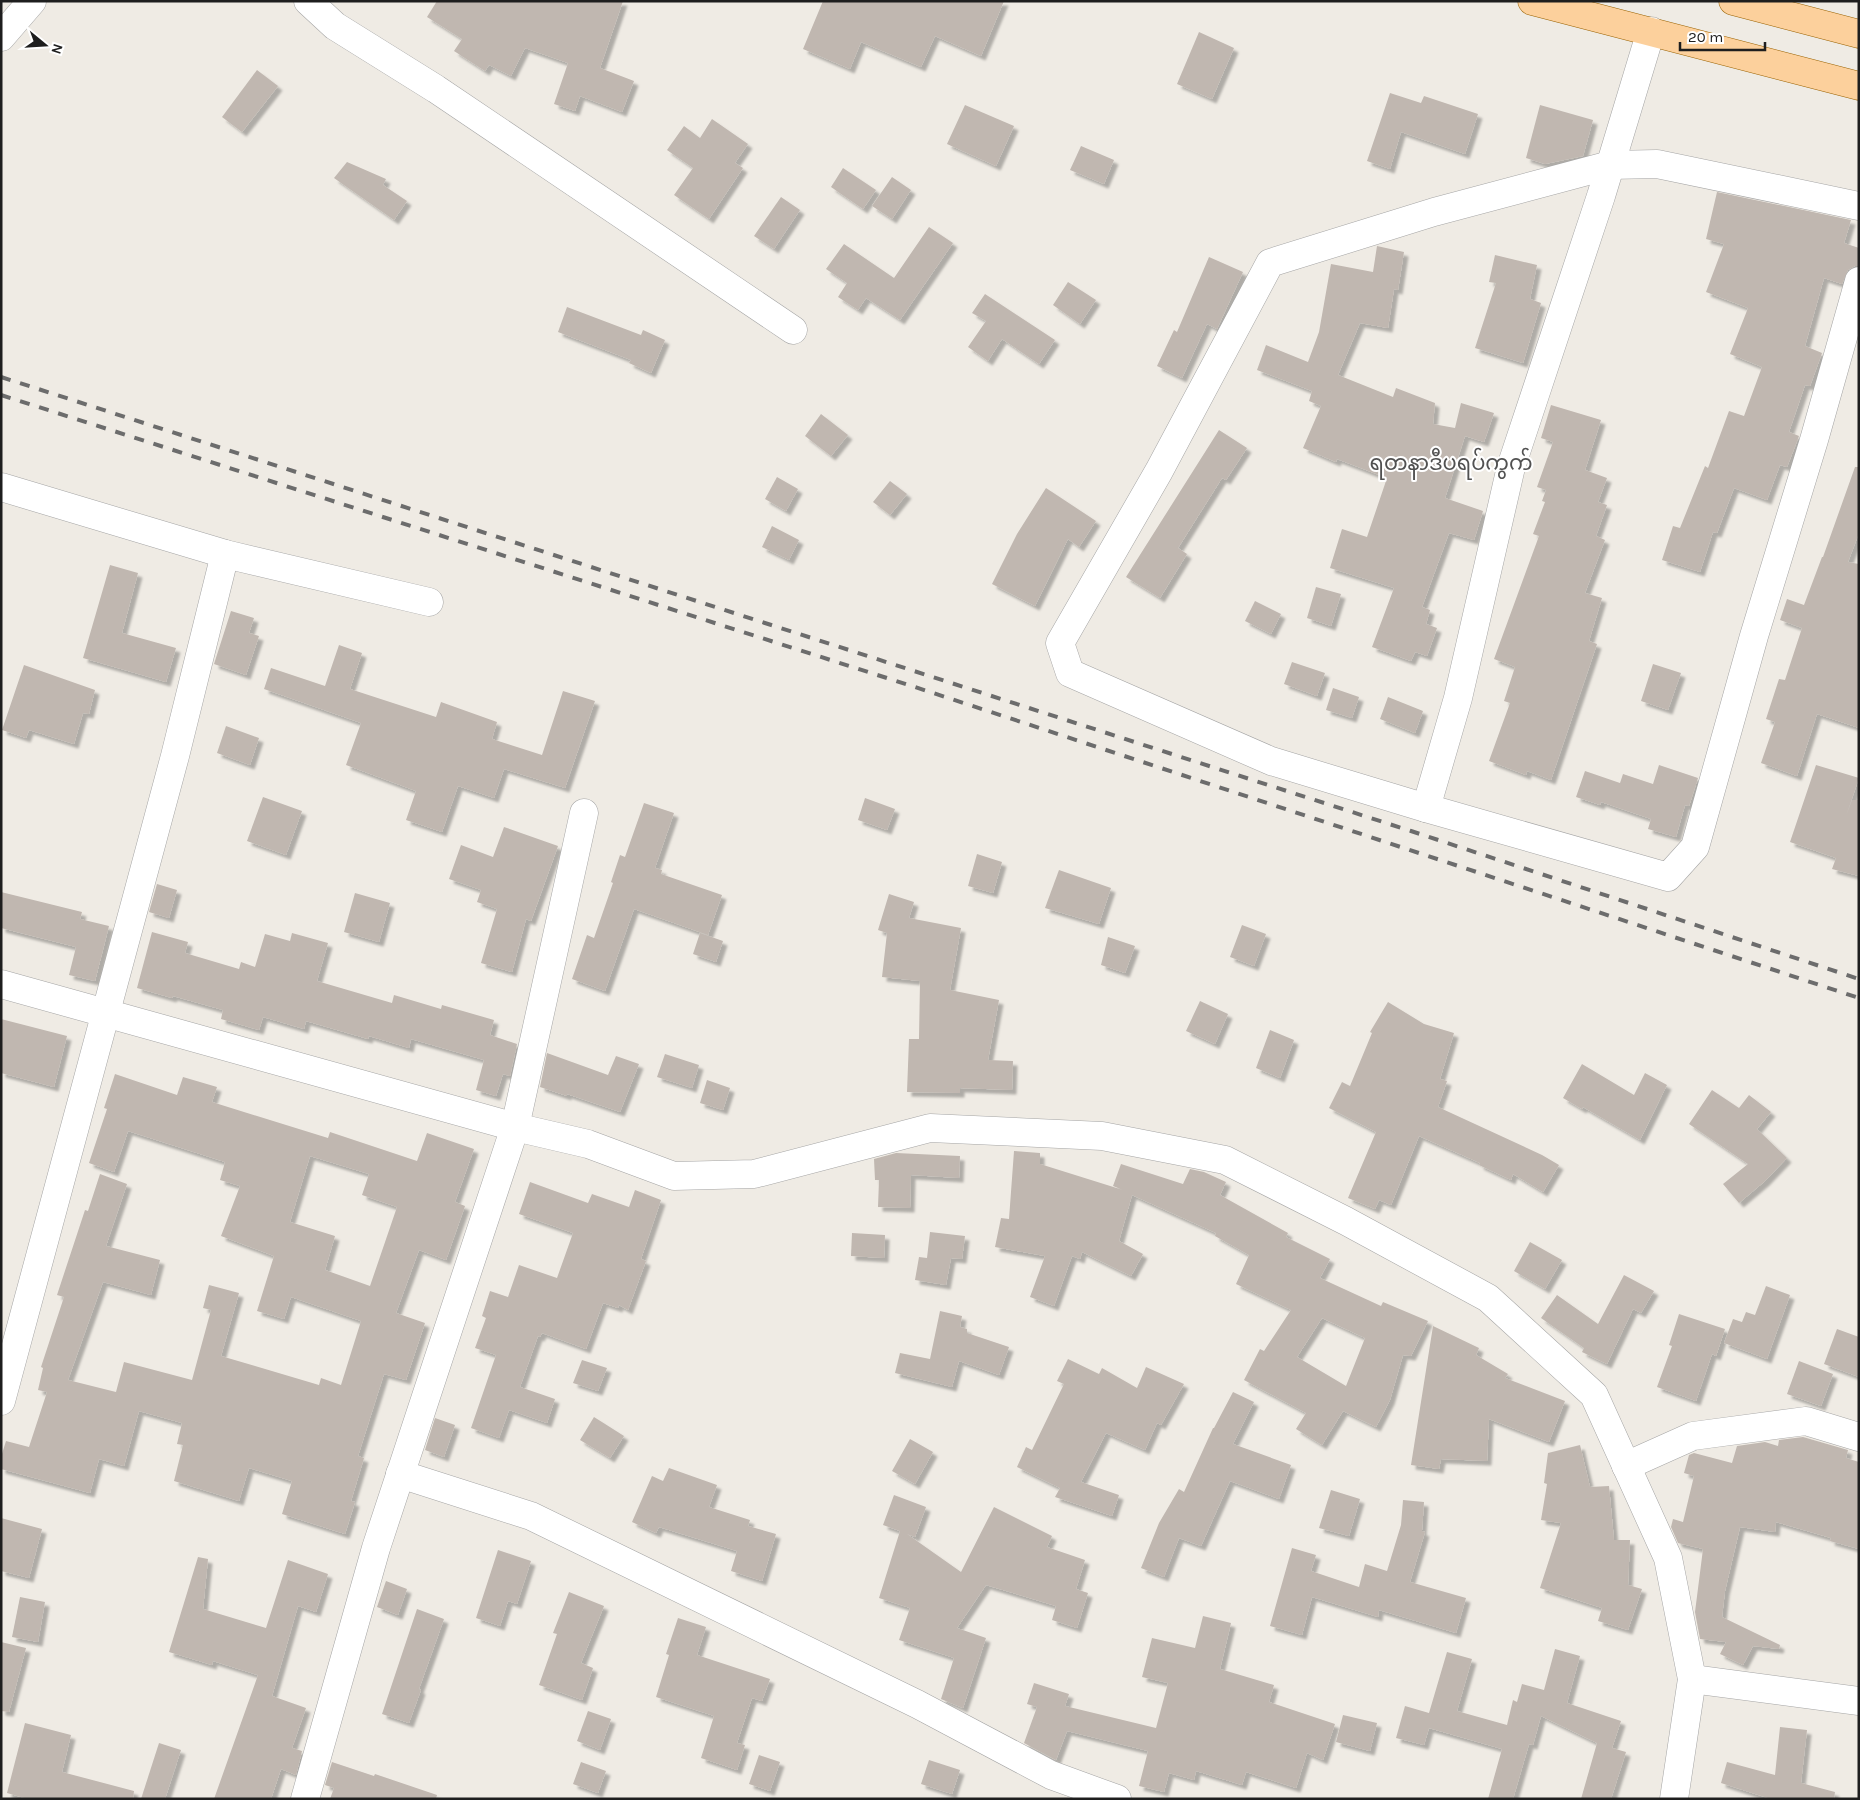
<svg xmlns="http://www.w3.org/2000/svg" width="1860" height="1800" font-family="Karla,'Noto Sans Myanmar',sans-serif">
	<defs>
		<filter id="shadow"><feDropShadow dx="4.5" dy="4.5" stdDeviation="1" flood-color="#0004"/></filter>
	</defs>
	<rect width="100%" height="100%" fill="#efebe4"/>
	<g fill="#c0b7b0" fill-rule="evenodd" filter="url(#shadow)">
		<polygon points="437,1 623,1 600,68 634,81 622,112 580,96 575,111 554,104 568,63 525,48 511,76 489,65 485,71 454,51 462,39 427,17"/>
		<polygon points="823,1 1004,1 981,56 935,36 921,67 861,42 850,69 803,49"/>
		<polygon points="1199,32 1234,48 1212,99 1177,84"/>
		<polygon points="257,70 278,86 242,132 222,117"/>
		<polygon points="1390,93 1421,103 1424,96 1478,114 1465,154 1401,132 1390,169 1367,161"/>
		<polygon points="965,105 1014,126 996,166 947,144"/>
		<polygon points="1540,105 1593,120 1583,156 1545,164 1526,158"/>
		<polygon points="712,119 748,144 735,163 743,168 709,219 674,195 693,168 667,150 684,126 700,138"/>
		<polygon points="1081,146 1114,160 1104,184 1070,170"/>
		<polygon points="347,162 386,179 383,185 407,201 394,220 334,178"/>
		<polygon points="843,168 876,190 863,209 831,187"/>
		<polygon points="892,177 911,190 892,219 872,206"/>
		<polygon points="1717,192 1851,220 1844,243 1859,248 1859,266 1855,266 1848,270 1842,284 1824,278 1805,346 1822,353 1810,386 1805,385 1789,432 1799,436 1787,467 1780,465 1767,500 1734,488 1717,533 1713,532 1700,572 1662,560 1673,526 1680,528 1705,466 1708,468 1729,411 1744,416 1762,367 1730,354 1748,308 1706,292 1724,244 1706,239"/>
		<polygon points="781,197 800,210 774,249 754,236"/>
		<polygon points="929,227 953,243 900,320 866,298 858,310 838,297 847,283 826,269 844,244 894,278"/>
		<polygon points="1377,246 1404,252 1398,290 1394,289 1388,328 1360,323 1338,375 1393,397 1396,388 1435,403 1433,424 1455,428 1461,403 1494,413 1484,442 1465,436 1445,498 1483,511 1474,540 1449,533 1422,607 1430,610 1426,624 1437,628 1427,656 1415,652 1411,661 1372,647 1394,588 1330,568 1342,529 1367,537 1387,478 1337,459 1336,462 1303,448 1321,406 1309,401 1312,391 1257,370 1266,345 1308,362 1319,332 1331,264 1373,272"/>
		<polygon points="1495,255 1537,265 1530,299 1541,303 1523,363 1475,348 1496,283 1489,282"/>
		<polygon points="1209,257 1243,272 1217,329 1207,324 1182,378 1157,366 1174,330 1177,332"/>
		<polygon points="1068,282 1096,300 1080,324 1053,305"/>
		<polygon points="985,294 1055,340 1039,364 1002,339 988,361 968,347 986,321 972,313"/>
		<polygon points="567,307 641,335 643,330 665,340 651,373 629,363 631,360 558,332"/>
		<polygon points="1551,405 1601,420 1585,470 1607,478 1598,502 1607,505 1596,536 1605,540 1585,593 1602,598 1589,641 1597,644 1551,780 1527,771 1526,775 1489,761 1510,703 1504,701 1515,667 1494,659 1539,536 1533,534 1545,502 1542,501 1546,490 1537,487 1553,442 1541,438"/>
		<polygon points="821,414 848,435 831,456 805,436"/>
		<polygon points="1219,430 1247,448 1226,480 1222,478 1178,548 1187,554 1160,598 1126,577"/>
		<polygon points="1855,467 1859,467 1859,533 1848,562 1859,564 1859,728 1817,714 1797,776 1761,763 1775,722 1766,719 1779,679 1785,680 1802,628 1780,620 1787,599 1804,605 1822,557 1823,557"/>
		<polygon points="777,477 798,489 786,511 765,499"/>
		<polygon points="890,481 907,494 890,515 873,502"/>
		<polygon points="1046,488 1096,521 1079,547 1068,539 1035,606 992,584 1017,534"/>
		<polygon points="772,526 799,540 789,560 762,547"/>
		<polygon points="110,565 138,573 122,633 176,648 166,682 83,658"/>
		<polygon points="1316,587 1341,594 1331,626 1307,618"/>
		<polygon points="1255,601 1281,614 1271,634 1245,621"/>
		<polygon points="231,611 254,618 249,633 259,636 246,675 214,664"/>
		<polygon points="339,645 362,653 350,689 436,717 441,702 497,722 492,739 542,755 563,691 595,701 565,788 504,769 494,798 458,786 442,832 406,820 416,791 346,765 361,723 264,689 271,668 325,686"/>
		<polygon points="1292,662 1325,673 1317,696 1284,684"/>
		<polygon points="1653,664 1681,673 1668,710 1641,701"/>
		<polygon points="24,665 95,690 89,714 83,713 74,744 29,730 26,738 2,730"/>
		<polygon points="1333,688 1359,697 1352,718 1326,710"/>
		<polygon points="1388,697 1423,711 1415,733 1380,719"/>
		<polygon points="226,726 259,738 250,765 217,753"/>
		<polygon points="1659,765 1698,778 1689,806 1685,805 1676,837 1648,829 1651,819 1601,802 1600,805 1576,797 1585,771 1620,783 1623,774 1653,784"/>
		<polygon points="1816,765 1859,778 1846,816 1852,800 1859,800 1859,876 1832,869 1836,858 1790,842"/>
		<polygon points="263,797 302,811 286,855 247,841"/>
		<polygon points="865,798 895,809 887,830 858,820"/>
		<polygon points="644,803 674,813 655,868 662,870 661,874 722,895 708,935 634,909 605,991 572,979 587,935 594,938 613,883 611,882 620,855 625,857"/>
		<polygon points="504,827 558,846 531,921 526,919 512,972 481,963 497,909 477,902 481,890 449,879 461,845 493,857"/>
		<polygon points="977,854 1002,862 993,893 968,886"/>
		<polygon points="1059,870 1111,888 1099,924 1045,908"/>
		<polygon points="157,884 177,890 169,918 149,912"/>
		<polygon points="1,892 82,912 80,919 109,926 95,981 69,975 76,947 1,928"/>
		<polygon points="355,893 390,903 379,942 344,932"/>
		<polygon points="889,894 914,902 909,918 961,928 950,990 999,1000 988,1060 1013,1061 1012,1090 960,1088 960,1093 907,1092 909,1039 919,1039 920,981 882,977 887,933 878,930"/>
		<polygon points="1242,925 1266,934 1254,966 1230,957"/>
		<polygon points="152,932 188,942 185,953 239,969 241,962 255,967 265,934 290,941 292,933 328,943 317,981 392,1003 394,995 441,1009 442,1005 494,1020 490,1035 517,1044 510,1076 503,1074 496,1096 476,1090 484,1060 411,1039 409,1048 369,1036 368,1039 306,1021 304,1029 263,1017 259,1030 221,1019 223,1010 173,996 172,998 137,988"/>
		<polygon points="700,933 723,941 716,962 693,954"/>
		<polygon points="1108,937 1135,946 1125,973 1101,965"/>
		<polygon points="1200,1001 1228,1014 1215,1044 1186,1031"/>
		<polygon points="1388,1002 1424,1024 1454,1033 1440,1079 1447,1081 1438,1107 1542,1155 1559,1165 1543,1192 1513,1174 1511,1180 1479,1165 1480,1163 1419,1136 1391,1205 1379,1200 1375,1209 1348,1198 1376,1132 1329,1108 1342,1082 1350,1086 1372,1033 1370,1032"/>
		<polygon points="1,1019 67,1036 54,1087 1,1073"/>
		<polygon points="1270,1030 1294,1040 1280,1078 1256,1068"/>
		<polygon points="547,1053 608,1075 616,1056 639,1064 620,1112 567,1094 567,1096 540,1087"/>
		<polygon points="665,1054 699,1065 692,1088 657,1077"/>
		<polygon points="1582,1064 1634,1095 1645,1073 1667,1085 1640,1140 1583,1107 1582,1109 1563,1098"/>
		<path d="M115 1074 177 1095 183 1077 217 1087 212 1102 328 1138 330 1132 417 1161 427 1133 474 1149 455 1202 465 1206 446 1260 419 1250 396 1313 425 1323 406 1380 384 1374 358 1456 364 1458 351 1501 355 1502 345 1534 282 1514 292 1481 249 1468 239 1501 174 1481 183 1445 177 1444 182 1423 139 1411 124 1466 99 1459 90 1493 1 1469V1457L6 1441 29 1447 47 1392 38 1390 43 1368 41 1367 64 1297 57 1295 85 1210 88 1211 100 1174 127 1184 106 1246 160 1260 151 1295 103 1282 68 1380 116 1392 124 1362 192 1380 211 1310 203 1308 209 1285 239 1293 221 1356 319 1385 321 1378 341 1385 361 1321 291 1297 284 1319 257 1311 274 1256 221 1236 240 1186 220 1180 225 1162 128 1131 114 1172 89 1163 107 1109 104 1108ZM310 1156 369 1174 362 1195 397 1207 370 1286 325 1270 335 1236 290 1222Z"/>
		<polygon points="707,1080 730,1088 723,1110 700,1103"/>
		<polygon points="1712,1090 1739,1108 1749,1095 1771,1112 1757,1129 1787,1158 1765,1181 1739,1203 1723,1184 1748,1164 1689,1124"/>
		<path d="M1014 1151 1040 1153V1164L1123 1190 1113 1186 1121 1164 1183 1184 1190 1169 1204 1172 1226 1182 1220 1195 1288 1233 1286 1237 1330 1259 1320 1278 1381 1306 1383 1302 1428 1321 1411 1356 1403 1355 1390 1400 1376 1427 1343 1411 1322 1445 1296 1429 1306 1413 1244 1380 1260 1349 1264 1351 1291 1310 1236 1284 1249 1255 1215 1236 1216 1233 1132 1195 1119 1241 1143 1254 1131 1276 1082 1252 1080 1259 1072 1256 1054 1306 1030 1297 1045 1256 995 1247 1001 1218 1009 1219ZM1322 1318 1365 1338 1346 1386 1297 1357Z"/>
		<polygon points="896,1153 960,1156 959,1178 911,1175 910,1208 878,1207 879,1180 875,1180 874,1159"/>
		<polygon points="530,1182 588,1203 592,1194 629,1207 635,1190 661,1200 641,1259 646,1261 628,1310 619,1305 618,1308 603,1303 586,1349 542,1333 540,1337 538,1336 520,1387 555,1399 547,1423 509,1410 499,1438 471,1428 496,1355 475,1348 486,1318 482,1316 490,1291 508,1297 519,1265 557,1278 573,1233 519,1214"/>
		<polygon points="930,1232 965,1236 962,1259 951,1258 946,1285 915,1280 919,1257 927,1258"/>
		<polygon points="852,1233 885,1235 884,1258 851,1256"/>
		<polygon points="1530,1242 1562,1260 1545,1289 1514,1271"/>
		<polygon points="1624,1275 1654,1291 1641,1313 1633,1309 1607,1364 1582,1352 1584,1348 1541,1318 1557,1295 1598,1324"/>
		<polygon points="1766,1286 1790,1295 1767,1359 1724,1343 1733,1319 1742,1322 1746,1312 1755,1315"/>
		<polygon points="940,1311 962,1316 960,1327 967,1329 967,1333 1009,1347 999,1375 959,1361 952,1387 895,1373 900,1353 930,1359"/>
		<polygon points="1679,1314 1725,1329 1716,1356 1712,1354 1696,1401 1657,1387 1672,1346 1669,1345"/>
		<polygon points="1433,1326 1479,1348 1476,1355 1508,1374 1505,1378 1565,1401 1549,1442 1489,1419 1487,1461 1441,1459 1439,1469 1411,1465"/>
		<polygon points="1837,1329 1859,1337 1859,1377 1824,1364"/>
		<polygon points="1068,1359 1099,1374 1102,1368 1137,1388 1146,1367 1184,1384 1161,1425 1157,1423 1145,1450 1106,1433 1081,1482 1119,1495 1112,1516 1055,1497 1060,1488 1017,1467 1026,1447 1032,1450 1064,1384 1057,1381"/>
		<polygon points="582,1360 607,1368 598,1391 573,1383"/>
		<polygon points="1799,1361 1833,1374 1821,1406 1787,1394"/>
		<polygon points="1233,1392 1254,1402 1233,1444 1291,1465 1279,1499 1230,1481 1201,1546 1179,1538 1164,1577 1141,1568 1159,1523 1179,1489 1184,1492 1213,1428 1214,1428"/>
		<polygon points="594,1417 624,1436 610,1458 580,1440"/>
		<polygon points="435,1418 455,1425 444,1457 425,1450"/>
		<polygon points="1803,1437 1848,1450 1846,1458 1859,1462 1859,1549 1830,1541 1831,1538 1776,1522 1775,1532 1740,1527 1725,1591 1722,1617 1780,1645 1779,1649 1753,1646 1743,1665 1720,1654 1726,1642 1700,1639 1695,1612 1703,1549 1678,1543 1671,1527 1673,1519 1683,1522 1694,1476 1684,1473 1689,1455 1694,1453 1732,1463 1737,1446 1765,1442 1778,1446 1779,1440"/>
		<polygon points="910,1439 933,1452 915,1484 892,1471"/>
		<polygon points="1580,1445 1590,1487 1609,1486 1614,1540 1630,1540 1628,1585 1642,1589 1628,1630 1598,1621 1602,1608 1540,1588 1561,1523 1541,1520 1547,1484 1544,1483 1548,1453"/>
		<polygon points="669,1468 717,1485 709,1507 750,1520 748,1526 776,1534 762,1581 731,1571 737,1551 659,1527 656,1533 632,1522 652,1476 663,1481"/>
		<polygon points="1331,1490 1360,1499 1349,1536 1319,1528"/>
		<polygon points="894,1495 926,1507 915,1537 907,1534 961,1572 994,1507 1052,1536 1047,1547 1085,1560 1076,1589 1088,1593 1077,1628 1052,1620 1056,1606 986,1585 957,1628 986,1638 963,1708 941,1699 954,1658 899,1640 910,1608 879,1598 900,1531 883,1525"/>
		<polygon points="1403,1500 1424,1502 1422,1531 1425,1532 1410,1582 1466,1598 1456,1633 1379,1610 1378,1617 1312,1597 1302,1635 1270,1626 1292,1548 1316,1555 1311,1571 1359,1587 1365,1564 1387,1571 1401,1525"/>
		<polygon points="1,1518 42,1529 29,1578 1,1571"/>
		<polygon points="498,1550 531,1561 517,1604 508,1601 500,1626 476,1618"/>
		<polygon points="198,1557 208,1559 203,1609 266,1628 288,1560 328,1574 316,1612 298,1606 272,1696 306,1708 292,1748 302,1751 296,1775 281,1769 271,1799 214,1799 258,1675 213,1661 212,1665 169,1652"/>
		<polygon points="386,1581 407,1589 398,1615 377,1607"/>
		<polygon points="569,1592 604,1606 581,1663 593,1668 582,1700 539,1685 557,1634 553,1633"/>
		<polygon points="20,1597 45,1602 38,1642 12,1637"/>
		<polygon points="417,1609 444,1619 419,1689 421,1690 409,1723 382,1714"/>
		<polygon points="1203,1616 1231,1623 1220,1669 1274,1685 1269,1702 1335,1724 1323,1760 1307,1753 1296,1788 1246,1772 1242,1785 1196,1771 1194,1780 1169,1773 1164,1792 1139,1786 1148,1751 1067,1731 1056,1760 1024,1743 1037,1707 1027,1704 1034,1683 1069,1694 1065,1706 1156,1728 1168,1683 1142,1677 1152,1638 1195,1648"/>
		<polygon points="678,1618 706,1627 697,1655 770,1679 762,1701 752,1698 737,1743 745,1745 737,1770 701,1758 714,1716 656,1697 669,1655 666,1654"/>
		<polygon points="1,1642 26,1648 9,1712 1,1711"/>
		<polygon points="1555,1649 1580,1656 1567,1703 1621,1721 1612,1748 1626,1752 1611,1799 1581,1799 1597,1743 1541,1716 1533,1745 1529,1744 1513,1799 1488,1799 1502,1749 1429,1728 1424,1745 1396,1738 1405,1706 1429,1713 1447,1652 1472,1659 1457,1711 1507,1725 1513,1700 1517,1702 1522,1684 1544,1690"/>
		<polygon points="588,1711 611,1719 600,1750 577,1741"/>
		<polygon points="1343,1715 1377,1723 1370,1751 1336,1742"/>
		<polygon points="25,1723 71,1735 62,1772 134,1791 133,1799 28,1799 7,1793"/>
		<polygon points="1780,1727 1807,1730 1801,1783 1835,1792 1834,1799 1771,1799 1721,1783 1727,1762 1775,1775"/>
		<polygon points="159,1743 181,1750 165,1799 141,1799"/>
		<polygon points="759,1755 780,1762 770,1791 749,1784"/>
		<polygon points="929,1760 960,1770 952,1794 921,1784"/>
		<polygon points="332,1762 374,1776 375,1774 437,1795 436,1799 330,1799 334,1788 325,1785"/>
		<polygon points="581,1762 606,1771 598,1793 573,1784"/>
	</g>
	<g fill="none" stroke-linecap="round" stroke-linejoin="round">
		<defs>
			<g id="minor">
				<polyline points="308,1 335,26 436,89 793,330"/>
				<polyline points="1,37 32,1"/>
				<polyline points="1859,206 1657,164 1610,165 1434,212 1270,263 1159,471 1060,643 1070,673 1271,761 1426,808 1668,877 1695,847 1754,636 1814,440 1859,281"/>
				<polyline points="1,487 225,554 429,602"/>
				<polyline points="1426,808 1458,698 1511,467 1601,196 1651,31"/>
				<polyline points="1,984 515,1127 588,1144 674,1176 754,1174 930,1128 1102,1136 1225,1160 1346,1221 1488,1298 1594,1395 1668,1558 1692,1679 1674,1799"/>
				<polyline points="1,1401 175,756 225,554"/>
				<polyline points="1626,1466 1693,1436 1806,1421 1859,1437"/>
				<polyline points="400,1474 531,1516 917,1704 1051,1775 1117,1799"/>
				<polyline points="1692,1679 1859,1701"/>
				<polyline points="305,1799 376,1548 515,1127 584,813"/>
			</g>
			<g id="major">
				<polyline points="1532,1 1859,86"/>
				<polyline points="1733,1 1859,34"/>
			</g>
		</defs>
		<use href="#minor" stroke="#a5a5a5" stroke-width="29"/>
		<use href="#major" stroke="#986100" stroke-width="29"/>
		<use href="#minor" stroke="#fff" stroke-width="28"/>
		<use href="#major" stroke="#fcd09c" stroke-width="28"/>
		<g stroke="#6c6c6c" stroke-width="4" stroke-dasharray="10 10" stroke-linecap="butt">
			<polyline points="1,377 1411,831 1859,979"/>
			<polyline points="1,395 915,687 1859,998"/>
		</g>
	</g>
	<g text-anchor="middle" stroke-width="4" stroke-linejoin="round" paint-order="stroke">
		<g font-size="21" fill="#515151" stroke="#fff">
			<text x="1451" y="470">ရတနာဒီပရပ်ကွက်</text>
		</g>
	</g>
	<rect width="1860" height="1800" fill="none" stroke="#1e1e1e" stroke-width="5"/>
	<g transform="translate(45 45) rotate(108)" stroke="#ffffff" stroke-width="4" paint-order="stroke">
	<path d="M0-4L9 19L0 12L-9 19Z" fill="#1e1e1e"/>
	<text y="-8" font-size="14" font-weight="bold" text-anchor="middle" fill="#1e1e1e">N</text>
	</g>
	<path d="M1680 42v8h85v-8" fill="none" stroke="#1e1e1e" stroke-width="2.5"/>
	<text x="1688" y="42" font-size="15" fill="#1e1e1e" stroke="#ffffff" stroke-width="4" paint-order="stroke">20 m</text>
</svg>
